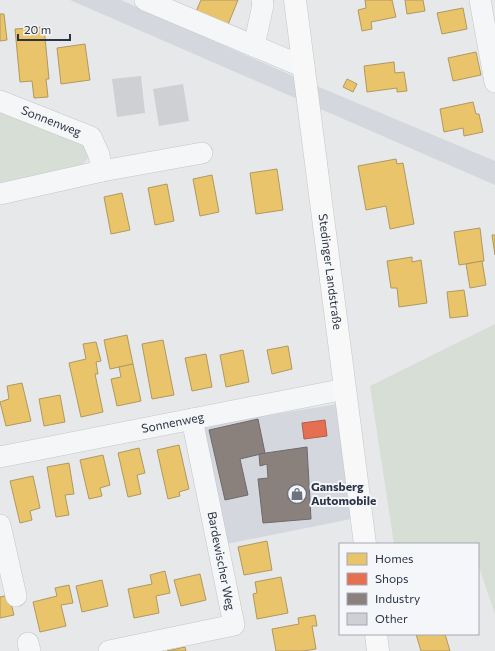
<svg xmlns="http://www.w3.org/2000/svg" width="495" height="651" font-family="Commissioner,sans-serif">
	<rect width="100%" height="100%" fill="#e6e8ea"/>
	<g fill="#d4d7dd">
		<polygon points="70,0 121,0 293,76 495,161 495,185"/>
		<polygon points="338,404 356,518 226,544 201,426"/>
	</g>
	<g fill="#d6ded6">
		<polygon points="0,107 85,142 90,155 82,166 0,183"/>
		<polygon points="495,324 495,614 478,564 478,544 394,544 370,386"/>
	</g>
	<g fill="#e9c46a" stroke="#b0995f">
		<polygon points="201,0 238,0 227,27 195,14"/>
		<polygon points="365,0 392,0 396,17 371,22 372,29 362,31 358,10 366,8"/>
		<polygon points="405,0 423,0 425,11 407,14"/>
		<polygon points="463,8 467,29 442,34 437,13"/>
		<polygon points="0,14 4,14 7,40 0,41"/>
		<polygon points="44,27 49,79 46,79 48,97 34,98 32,81 20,82 15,29"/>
		<polygon points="85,44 90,80 61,84 57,48"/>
		<polygon points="476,52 481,75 453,81 448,58"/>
		<polygon points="394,62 395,73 404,72 407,91 397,92 397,88 367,92 364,66"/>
		<polygon points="347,79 357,84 353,92 343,87"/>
		<polygon points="473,102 476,114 479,114 483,132 464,136 463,128 444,132 440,109"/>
		<polygon points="396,159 397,164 403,163 414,224 390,229 386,206 366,210 358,166"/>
		<polygon points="277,169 283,210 256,214 250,173"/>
		<polygon points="212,175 219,212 200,216 193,179"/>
		<polygon points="167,184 174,221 155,225 148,188"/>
		<polygon points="122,193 130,230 111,234 104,197"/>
		<polygon points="480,228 484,261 459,265 454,232"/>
		<polygon points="492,235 495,235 495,255"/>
		<polygon points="412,257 412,262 421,260 427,303 399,307 397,288 391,288 387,261"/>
		<polygon points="482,261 486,285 470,288 466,264"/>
		<polygon points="464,290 468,316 450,318 447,292"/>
		<polygon points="127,335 133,364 110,369 104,340"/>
		<polygon points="163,340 174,395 152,399 142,344"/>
		<polygon points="96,342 101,361 96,362 98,374 95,374 103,412 81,417 69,363 86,359 83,344"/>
		<polygon points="288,346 292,369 272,374 267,350"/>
		<polygon points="243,350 249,382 226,387 220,355"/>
		<polygon points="206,354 212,387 192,391 185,358"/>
		<polygon points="133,364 141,401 117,406 111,379 121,377 119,367"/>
		<polygon points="22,383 31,421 6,426 0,402 9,399 7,386"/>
		<polygon points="60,395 65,422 44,426 39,399"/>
		<polygon points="179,445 189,489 179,492 180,496 168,499 157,450"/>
		<polygon points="139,448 145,473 137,475 141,494 128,497 118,453"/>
		<polygon points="103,455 110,485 100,488 102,496 89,499 80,460"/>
		<polygon points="69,463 74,494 65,495 69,515 56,517 47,467"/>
		<polygon points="33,476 40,508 30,511 32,520 20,523 10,481"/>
		<polygon points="267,541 272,570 244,575 238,547"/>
		<polygon points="165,571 170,593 156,596 159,613 134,618 128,589 152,584 150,575"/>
		<polygon points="200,574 206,600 181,606 174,580"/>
		<polygon points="281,577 288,613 257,619 253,594 257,593 255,582"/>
		<polygon points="102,580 108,606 82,612 76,586"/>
		<polygon points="69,585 73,603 61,605 66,626 40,632 33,602 57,596 55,588"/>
		<polygon points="9,595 14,615 0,618 0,597"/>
		<polygon points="315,615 317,626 312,626 316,649 303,651 276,651 272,629 299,624 298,618"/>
		<polygon points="416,634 445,634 450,651 421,651"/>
		<polygon points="185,647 186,651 167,651"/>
	</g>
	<polygon fill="#e76f51" stroke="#af5d4d" points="325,420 327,436 304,439 302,423"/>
	<g fill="#8a817c" stroke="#6e6a6c">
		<polygon points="258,419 265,453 240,459 248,495 225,500 209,430"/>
		<polygon points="307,447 311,519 263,523 258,479 268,478 267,464 260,466 259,454"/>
	</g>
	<g fill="#ced0d3">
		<polygon points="141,76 145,113 117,117 112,79"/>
		<polygon points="183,84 189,121 159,126 153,89"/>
	</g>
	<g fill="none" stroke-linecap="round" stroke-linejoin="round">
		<defs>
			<g id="street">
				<polyline points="145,0 304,67"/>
				<polyline points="480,0 495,82"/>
				<polyline points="254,46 263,5 262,0"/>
				<path id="s1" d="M0 101 91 137 99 155 102 171"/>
				<polyline points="0,194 102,171 202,153"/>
				<path id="s2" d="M0 457 345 389"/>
				<polyline points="0,525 16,596"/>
				<polyline points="28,643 30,651"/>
				<polyline points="109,651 234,625 192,419"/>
			</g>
			<g id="secondary">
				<path id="s3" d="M295 0 365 544"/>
				<polyline points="376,634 378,651"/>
			</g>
		</defs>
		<use href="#street" stroke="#c4c6c8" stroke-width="22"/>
		<use href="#secondary" stroke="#c4c6c8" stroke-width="23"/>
		<use href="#street" stroke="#f5f6f7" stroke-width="21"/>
		<use href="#secondary" stroke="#f8f8f8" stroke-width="22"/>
	</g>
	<defs>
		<symbol id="shop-ring" viewBox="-11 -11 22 22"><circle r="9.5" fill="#f4f6f9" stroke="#6c737f" stroke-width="1.5"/><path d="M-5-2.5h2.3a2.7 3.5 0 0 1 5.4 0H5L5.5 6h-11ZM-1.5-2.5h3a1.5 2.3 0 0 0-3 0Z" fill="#6c737f"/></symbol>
	</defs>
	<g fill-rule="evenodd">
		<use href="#shop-ring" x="286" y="483" width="22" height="22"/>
	</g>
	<g text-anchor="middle" stroke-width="4" stroke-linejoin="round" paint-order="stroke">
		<g font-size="12" fill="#2b3445" stroke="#f4f6f9">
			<text dy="4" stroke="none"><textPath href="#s1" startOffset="55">Sonnenweg</textPath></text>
			<text dy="4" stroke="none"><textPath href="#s3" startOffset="274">Stedinger Landstraße</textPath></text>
			<text dy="4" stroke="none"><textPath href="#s2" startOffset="176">Sonnenweg</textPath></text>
			<text transform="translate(221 561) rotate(79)" y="4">Bardewischer Weg</text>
		</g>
		<g font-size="12" font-weight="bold" fill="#2b3445" stroke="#f4f6f9" text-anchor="start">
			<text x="311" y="491">Gansberg<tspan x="311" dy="14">Automobile</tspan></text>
		</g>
	</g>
	<rect x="339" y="543" width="140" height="92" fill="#f4f6f9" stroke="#a4a8b1"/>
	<rect x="347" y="553" width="20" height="12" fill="#e9c46a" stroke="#a4a8b1"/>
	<text x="375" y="563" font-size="12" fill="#2b3445">Homes</text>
	<rect x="347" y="573" width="20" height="12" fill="#e76f51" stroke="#a4a8b1"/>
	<text x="375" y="583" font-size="12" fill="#2b3445">Shops</text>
	<rect x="347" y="593" width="20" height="12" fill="#8a817c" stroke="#a4a8b1"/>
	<text x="375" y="603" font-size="12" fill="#2b3445">Industry</text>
	<rect x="347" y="613" width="20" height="12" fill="#ced0d3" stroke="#a4a8b1"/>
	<text x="375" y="623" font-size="12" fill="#2b3445">Other</text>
	<path d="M18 34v6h52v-6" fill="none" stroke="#2b3445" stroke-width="2"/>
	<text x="24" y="34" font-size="12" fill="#2b3445" stroke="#f4f6f9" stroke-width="3" paint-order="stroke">20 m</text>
</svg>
